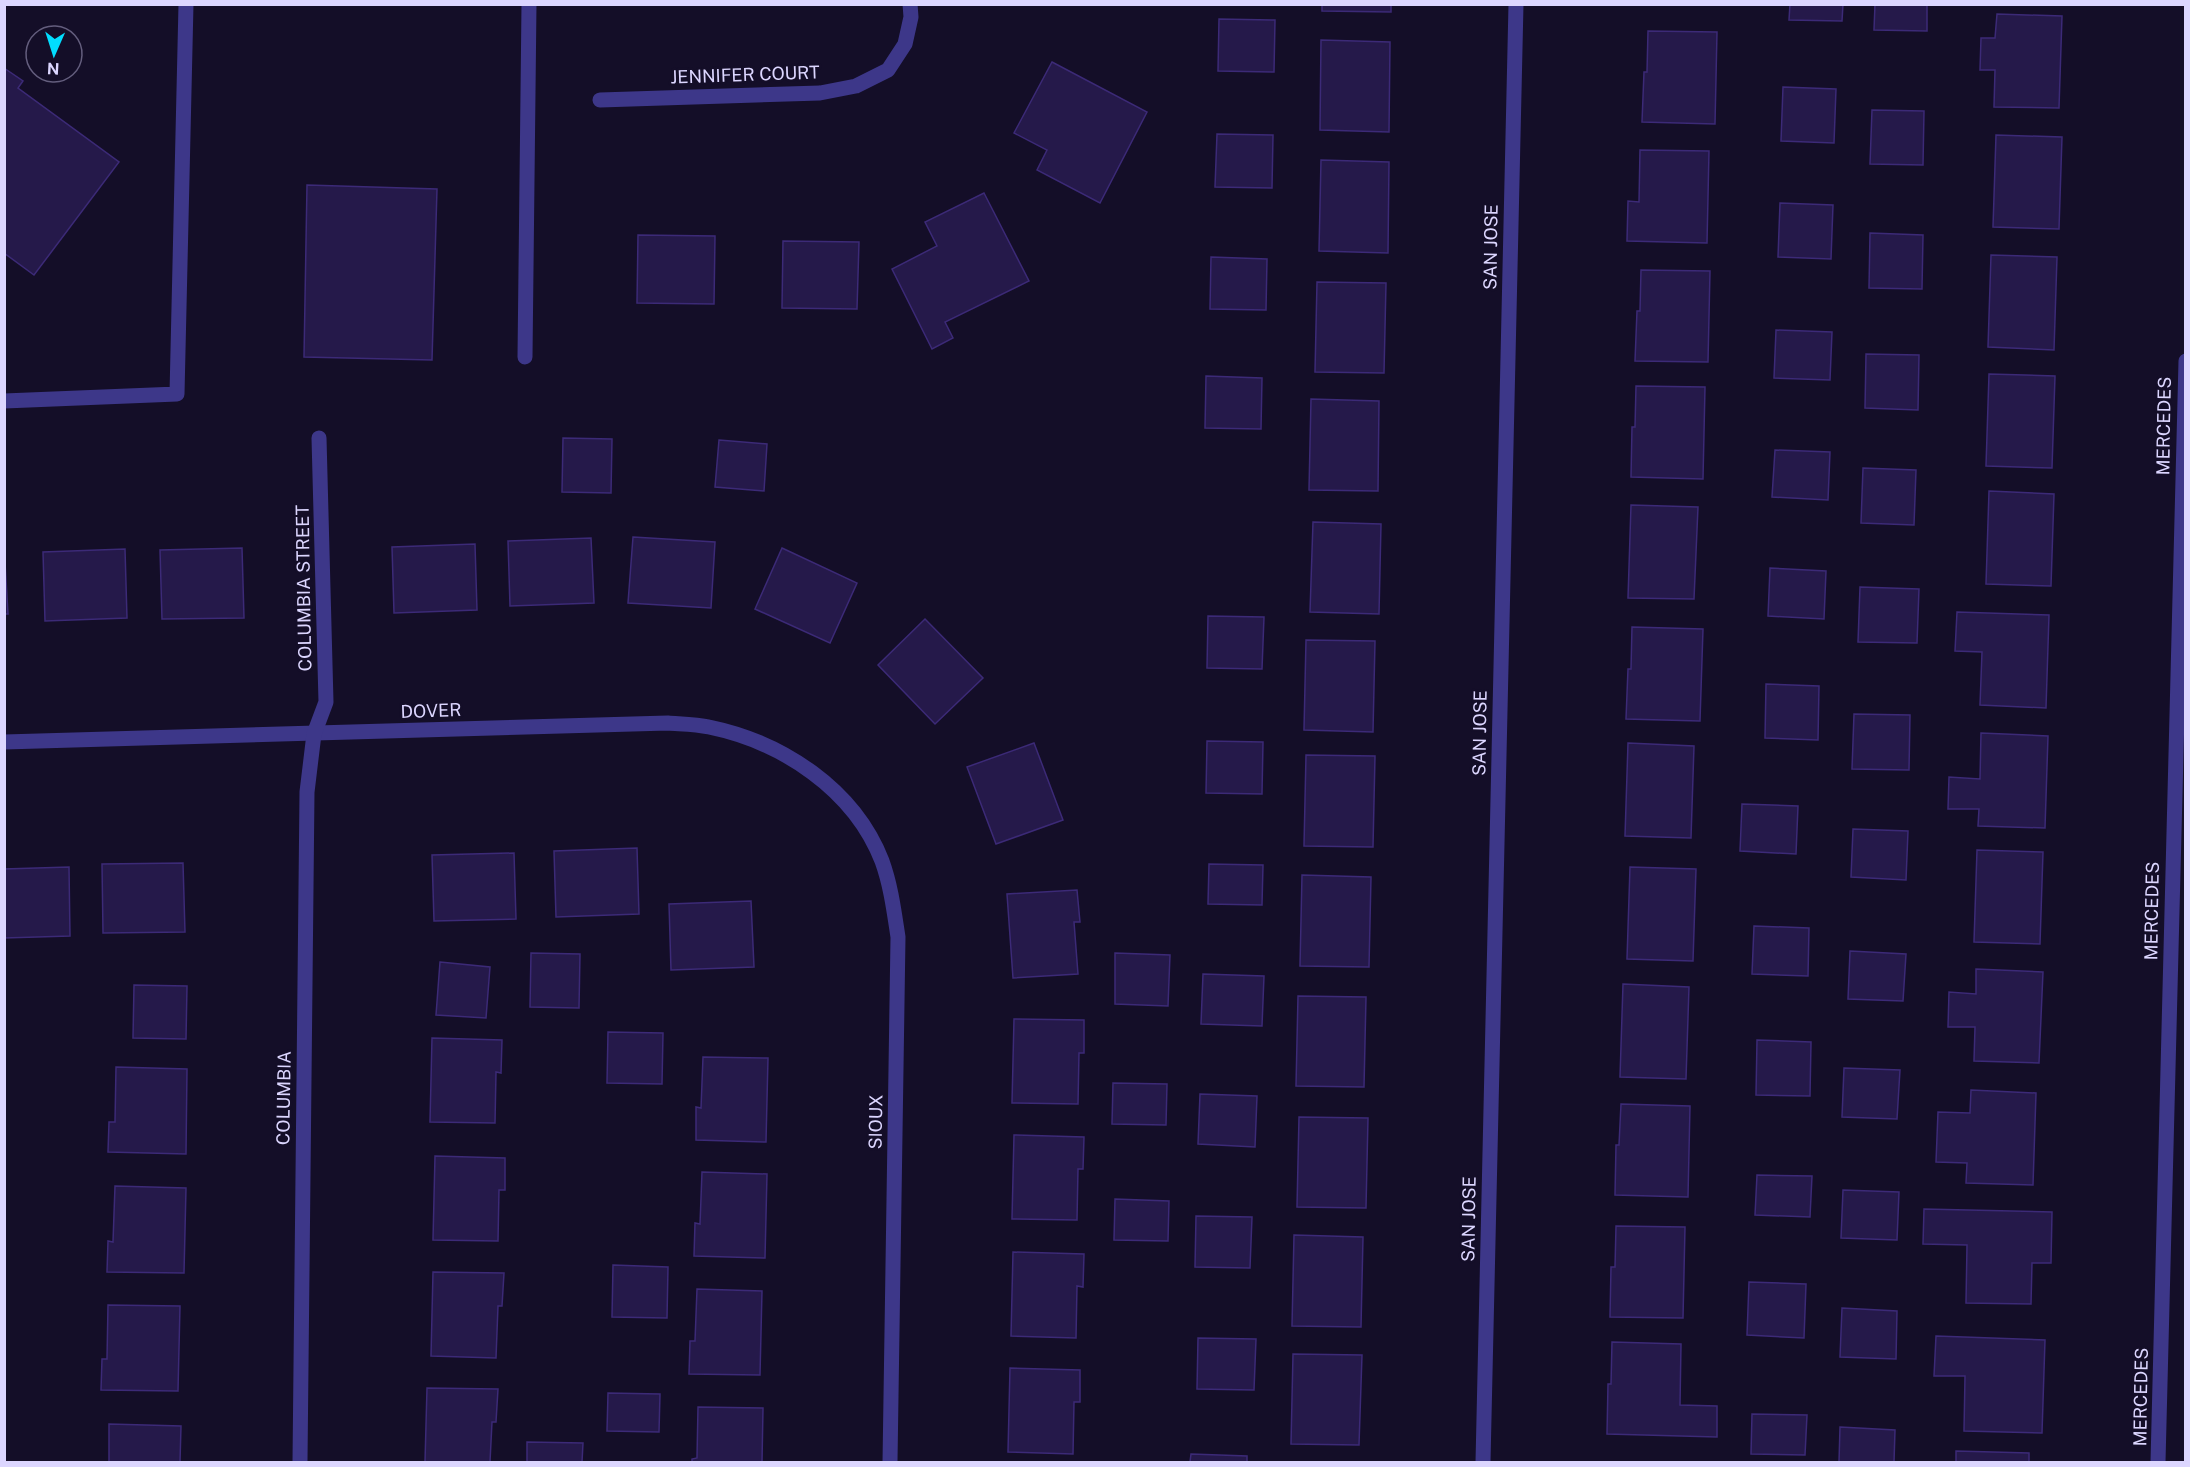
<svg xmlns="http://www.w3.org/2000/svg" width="2190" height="1467" font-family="'Public Sans',sans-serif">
	<rect width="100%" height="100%" fill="#140e28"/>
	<g fill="#25194a" stroke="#3c2a77" stroke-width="1.5">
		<polygon points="1322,4 1391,4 1391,12 1322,11"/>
		<polygon points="1790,4 1843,4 1842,21 1789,20"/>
		<polygon points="1875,4 1927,4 1927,31 1874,30"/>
		<polygon points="1997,14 2062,16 2059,108 1994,107 1995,70 1980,70 1981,38 1995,38"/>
		<polygon points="1219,19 1275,20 1274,72 1218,71"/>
		<polygon points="1648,31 1717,32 1715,124 1642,122 1644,72 1647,72"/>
		<polygon points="1321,40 1390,42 1389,132 1320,130"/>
		<polygon points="1052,62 1147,112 1100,203 1037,170 1047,150 1014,133"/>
		<polygon points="4,68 23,81 18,88 119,162 34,275 4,253"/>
		<polygon points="1783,87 1836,89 1834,143 1781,141"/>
		<polygon points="1872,110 1924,111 1923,165 1870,164"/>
		<polygon points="1217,134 1273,135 1272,188 1215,187"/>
		<polygon points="1996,135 2062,137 2059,229 1993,227"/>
		<polygon points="1640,150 1709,151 1707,243 1627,241 1628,201 1639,202"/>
		<polygon points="1321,160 1389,162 1388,253 1319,251"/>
		<polygon points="307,185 437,189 432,360 304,357"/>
		<polygon points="984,193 1029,281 945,322 953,338 932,349 892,269 937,246 925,222"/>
		<polygon points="1780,203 1833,205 1831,259 1778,257"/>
		<polygon points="1870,233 1923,235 1922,289 1869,288"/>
		<polygon points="638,235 715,236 714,304 637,303"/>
		<polygon points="783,241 859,242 857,309 782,308"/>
		<polygon points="1991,255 2057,257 2054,350 1988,347"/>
		<polygon points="1211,257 1267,259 1266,310 1210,309"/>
		<polygon points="1641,270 1710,271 1708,362 1635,361 1637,311 1640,311"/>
		<polygon points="1317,282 1386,283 1384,373 1315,372"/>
		<polygon points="1776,330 1832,332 1830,380 1774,378"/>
		<polygon points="1866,354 1919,355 1918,410 1865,408"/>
		<polygon points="1989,374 2055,376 2052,468 1986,466"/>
		<polygon points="1206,376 1262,378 1261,429 1205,428"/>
		<polygon points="1636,386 1705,387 1703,479 1631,477 1632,427 1635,427"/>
		<polygon points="1311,399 1379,401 1378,491 1309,490"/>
		<polygon points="563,438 612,439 611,493 562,492"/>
		<polygon points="719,440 767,444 764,491 715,487"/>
		<polygon points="1775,450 1830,452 1828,500 1772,497"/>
		<polygon points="1863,468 1916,470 1914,525 1861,523"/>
		<polygon points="1989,491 2054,494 2051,586 1986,584"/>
		<polygon points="1631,505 1698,507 1694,599 1628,598"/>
		<polygon points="1313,522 1381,524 1379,614 1310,612"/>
		<polygon points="633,537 715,542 711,608 628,603"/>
		<polygon points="591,538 594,603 510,606 508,541"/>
		<polygon points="475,544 477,610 394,613 392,547"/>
		<polygon points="4,545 8,614 4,614"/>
		<polygon points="242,548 244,618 162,619 160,550"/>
		<polygon points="782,548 857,583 830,643 755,609"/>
		<polygon points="125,549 127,618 45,621 43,552"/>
		<polygon points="1770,568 1826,571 1824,619 1768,616"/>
		<polygon points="1860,587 1919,589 1917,643 1858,642"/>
		<polygon points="1957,612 2049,615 2046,708 1980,705 1982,652 1955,651"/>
		<polygon points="1208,616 1264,617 1262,669 1207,668"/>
		<polygon points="925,619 983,678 935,724 878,665"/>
		<polygon points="1632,627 1703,629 1700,721 1626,719 1628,669 1631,669"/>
		<polygon points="1306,640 1375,641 1373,732 1304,730"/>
		<polygon points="1766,684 1819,686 1818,740 1765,738"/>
		<polygon points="1854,714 1910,715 1909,770 1852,769"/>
		<polygon points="1981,733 2048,736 2045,828 1978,826 1979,809 1948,809 1949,777 1980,779"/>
		<polygon points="1207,741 1263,742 1262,794 1206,793"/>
		<polygon points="1034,743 1063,820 996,844 967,767"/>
		<polygon points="1628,743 1694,746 1691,838 1625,836"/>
		<polygon points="1306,755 1375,756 1373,847 1304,846"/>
		<polygon points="1742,804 1798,806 1796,854 1740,851"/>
		<polygon points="1853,829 1908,831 1906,880 1851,877"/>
		<polygon points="637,848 639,914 556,917 554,851"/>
		<polygon points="1977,850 2043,852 2040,944 1974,942"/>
		<polygon points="514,853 516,919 434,921 432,855"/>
		<polygon points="183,863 185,932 103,933 102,864"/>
		<polygon points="1209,864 1263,865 1262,905 1208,904"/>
		<polygon points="69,867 70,936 4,938 4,869"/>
		<polygon points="1630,867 1696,869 1693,961 1627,959"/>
		<polygon points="1302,875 1371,877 1369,967 1300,966"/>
		<polygon points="1077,890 1080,922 1074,922 1078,974 1013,978 1007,894"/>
		<polygon points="751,901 754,967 671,970 669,904"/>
		<polygon points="1754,926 1809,928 1808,976 1752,974"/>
		<polygon points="1850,951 1906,954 1903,1001 1848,999"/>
		<polygon points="531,953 580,954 579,1008 530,1007"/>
		<polygon points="1115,953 1170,955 1168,1006 1115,1004"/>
		<polygon points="440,962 490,967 486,1018 436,1015"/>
		<polygon points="1976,969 2043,972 2039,1063 1974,1061 1975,1027 1948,1027 1949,992 1976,994"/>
		<polygon points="1203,974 1264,976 1262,1026 1201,1024"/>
		<polygon points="1623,984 1689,987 1686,1079 1620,1077"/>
		<polygon points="134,985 187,986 186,1039 133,1038"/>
		<polygon points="1298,996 1366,997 1364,1087 1296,1086"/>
		<polygon points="1014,1019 1084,1020 1084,1053 1079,1053 1078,1104 1012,1103"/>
		<polygon points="608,1032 663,1033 662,1084 607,1083"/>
		<polygon points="432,1038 502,1040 501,1073 496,1072 495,1123 430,1122"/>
		<polygon points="1757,1040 1811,1042 1810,1096 1756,1095"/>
		<polygon points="703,1057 768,1058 766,1142 696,1140 696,1107 701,1108"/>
		<polygon points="116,1067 187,1069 186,1154 108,1152 109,1122 115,1122"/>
		<polygon points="1844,1068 1900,1070 1897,1119 1842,1117"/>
		<polygon points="1113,1083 1167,1084 1166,1125 1112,1124"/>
		<polygon points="1971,1090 2036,1093 2033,1185 1966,1183 1967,1163 1936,1162 1938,1112 1970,1113"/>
		<polygon points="1200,1094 1257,1096 1255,1147 1198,1144"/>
		<polygon points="1621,1104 1690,1106 1688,1197 1615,1195 1616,1145 1619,1145"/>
		<polygon points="1299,1117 1368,1118 1366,1208 1297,1207"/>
		<polygon points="1014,1135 1084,1137 1083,1169 1078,1169 1077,1220 1012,1219"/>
		<polygon points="435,1156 505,1158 505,1190 499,1190 498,1241 433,1240"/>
		<polygon points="702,1172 767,1174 765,1258 694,1256 695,1223 700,1224"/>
		<polygon points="1757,1175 1812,1176 1810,1217 1755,1215"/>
		<polygon points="115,1186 186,1188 184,1273 107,1272 108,1241 113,1242"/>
		<polygon points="1843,1190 1899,1192 1897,1240 1841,1238"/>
		<polygon points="1115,1199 1169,1201 1168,1241 1114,1240"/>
		<polygon points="1924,1209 2052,1212 2051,1263 2032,1263 2031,1304 1966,1303 1967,1245 1923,1244"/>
		<polygon points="1196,1216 1252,1217 1250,1268 1195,1267"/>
		<polygon points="1616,1226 1685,1227 1683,1318 1610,1317 1611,1267 1615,1267"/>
		<polygon points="1294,1235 1363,1237 1361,1327 1292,1326"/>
		<polygon points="1013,1252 1084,1254 1083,1287 1077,1286 1076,1338 1011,1336"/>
		<polygon points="613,1265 668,1267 667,1318 612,1317"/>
		<polygon points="433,1272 504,1273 502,1306 498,1306 496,1358 431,1356"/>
		<polygon points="1749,1282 1806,1284 1804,1338 1747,1335"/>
		<polygon points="697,1289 762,1291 760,1375 689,1374 690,1341 695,1341"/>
		<polygon points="108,1305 180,1306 178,1391 101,1390 102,1359 107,1359"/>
		<polygon points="1842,1308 1897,1311 1896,1359 1840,1357"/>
		<polygon points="1936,1336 2045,1340 2042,1433 1964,1431 1965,1376 1934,1376"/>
		<polygon points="1198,1338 1256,1339 1254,1390 1197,1389"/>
		<polygon points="1612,1342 1681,1344 1680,1405 1717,1406 1717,1437 1607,1434 1608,1384 1611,1384"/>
		<polygon points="1293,1354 1362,1355 1359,1445 1291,1444"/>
		<polygon points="1010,1368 1080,1370 1080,1402 1074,1402 1073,1454 1008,1452"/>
		<polygon points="427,1388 498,1389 496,1422 492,1422 490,1462 425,1462"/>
		<polygon points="608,1393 660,1394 659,1432 607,1431"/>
		<polygon points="698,1407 763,1408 762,1462 692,1462 692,1459 697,1458"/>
		<polygon points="1752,1414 1807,1415 1805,1455 1751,1454"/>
		<polygon points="109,1424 181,1426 180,1462 109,1462"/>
		<polygon points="1840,1427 1895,1430 1894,1462 1839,1462"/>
		<polygon points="527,1442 583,1443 582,1462 527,1462"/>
		<polygon points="1956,1451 2029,1453 2029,1462 1956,1462"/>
		<polygon points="1191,1454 1247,1456 1247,1462 1190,1462"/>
	</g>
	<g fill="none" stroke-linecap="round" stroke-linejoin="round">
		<g stroke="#3d3789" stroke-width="15">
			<polyline points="600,100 820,93 856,86 888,70 905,44 911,17 910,4"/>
			<polyline points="525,357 529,4"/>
			<polyline points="4,401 177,394 186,4"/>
			<path d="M4 742 668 723C681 724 696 724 709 727 782 742 854 789 882 861 891 886 894 911 898 937L890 1462"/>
			<polyline points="300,1462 307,792 314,734 326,702 319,438"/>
			<polyline points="1483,1462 1516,4"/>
			<polyline points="2158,1462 2186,361"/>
		</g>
	</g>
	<g text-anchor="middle" stroke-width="5" stroke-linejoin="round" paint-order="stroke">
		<g font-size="18" fill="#dcd6ff" stroke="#140e28">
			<text transform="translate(745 75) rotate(-2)" y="6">JENNIFER COURT</text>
			<text transform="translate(1491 247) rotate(-89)" y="6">SAN JOSE</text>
			<text transform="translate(2164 426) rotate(-89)" y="6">MERCEDES</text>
			<text transform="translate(304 588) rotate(-91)" y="6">COLUMBIA STREET</text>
			<text transform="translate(431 711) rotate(-2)" y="6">DOVER</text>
			<text transform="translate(1480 733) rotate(-89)" y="6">SAN JOSE</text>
			<text transform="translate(2152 911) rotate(-89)" y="6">MERCEDES</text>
			<text transform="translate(284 1098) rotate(-89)" y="6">COLUMBIA</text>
			<text transform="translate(876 1122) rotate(-89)" y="6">SIOUX</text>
			<text transform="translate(1469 1219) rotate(-89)" y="6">SAN JOSE</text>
			<text transform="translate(2141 1397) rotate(-89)" y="6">MERCEDES</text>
		</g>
	</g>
	<rect width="2190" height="1467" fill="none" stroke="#dcd6ff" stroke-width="12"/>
	<g transform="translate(54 54) rotate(183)"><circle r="28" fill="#140e28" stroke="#645e7e" stroke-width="1.5"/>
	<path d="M0-4.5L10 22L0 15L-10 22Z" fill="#02ddff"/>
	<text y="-9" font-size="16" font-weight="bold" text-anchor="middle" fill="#dcd6ff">N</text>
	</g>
</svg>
